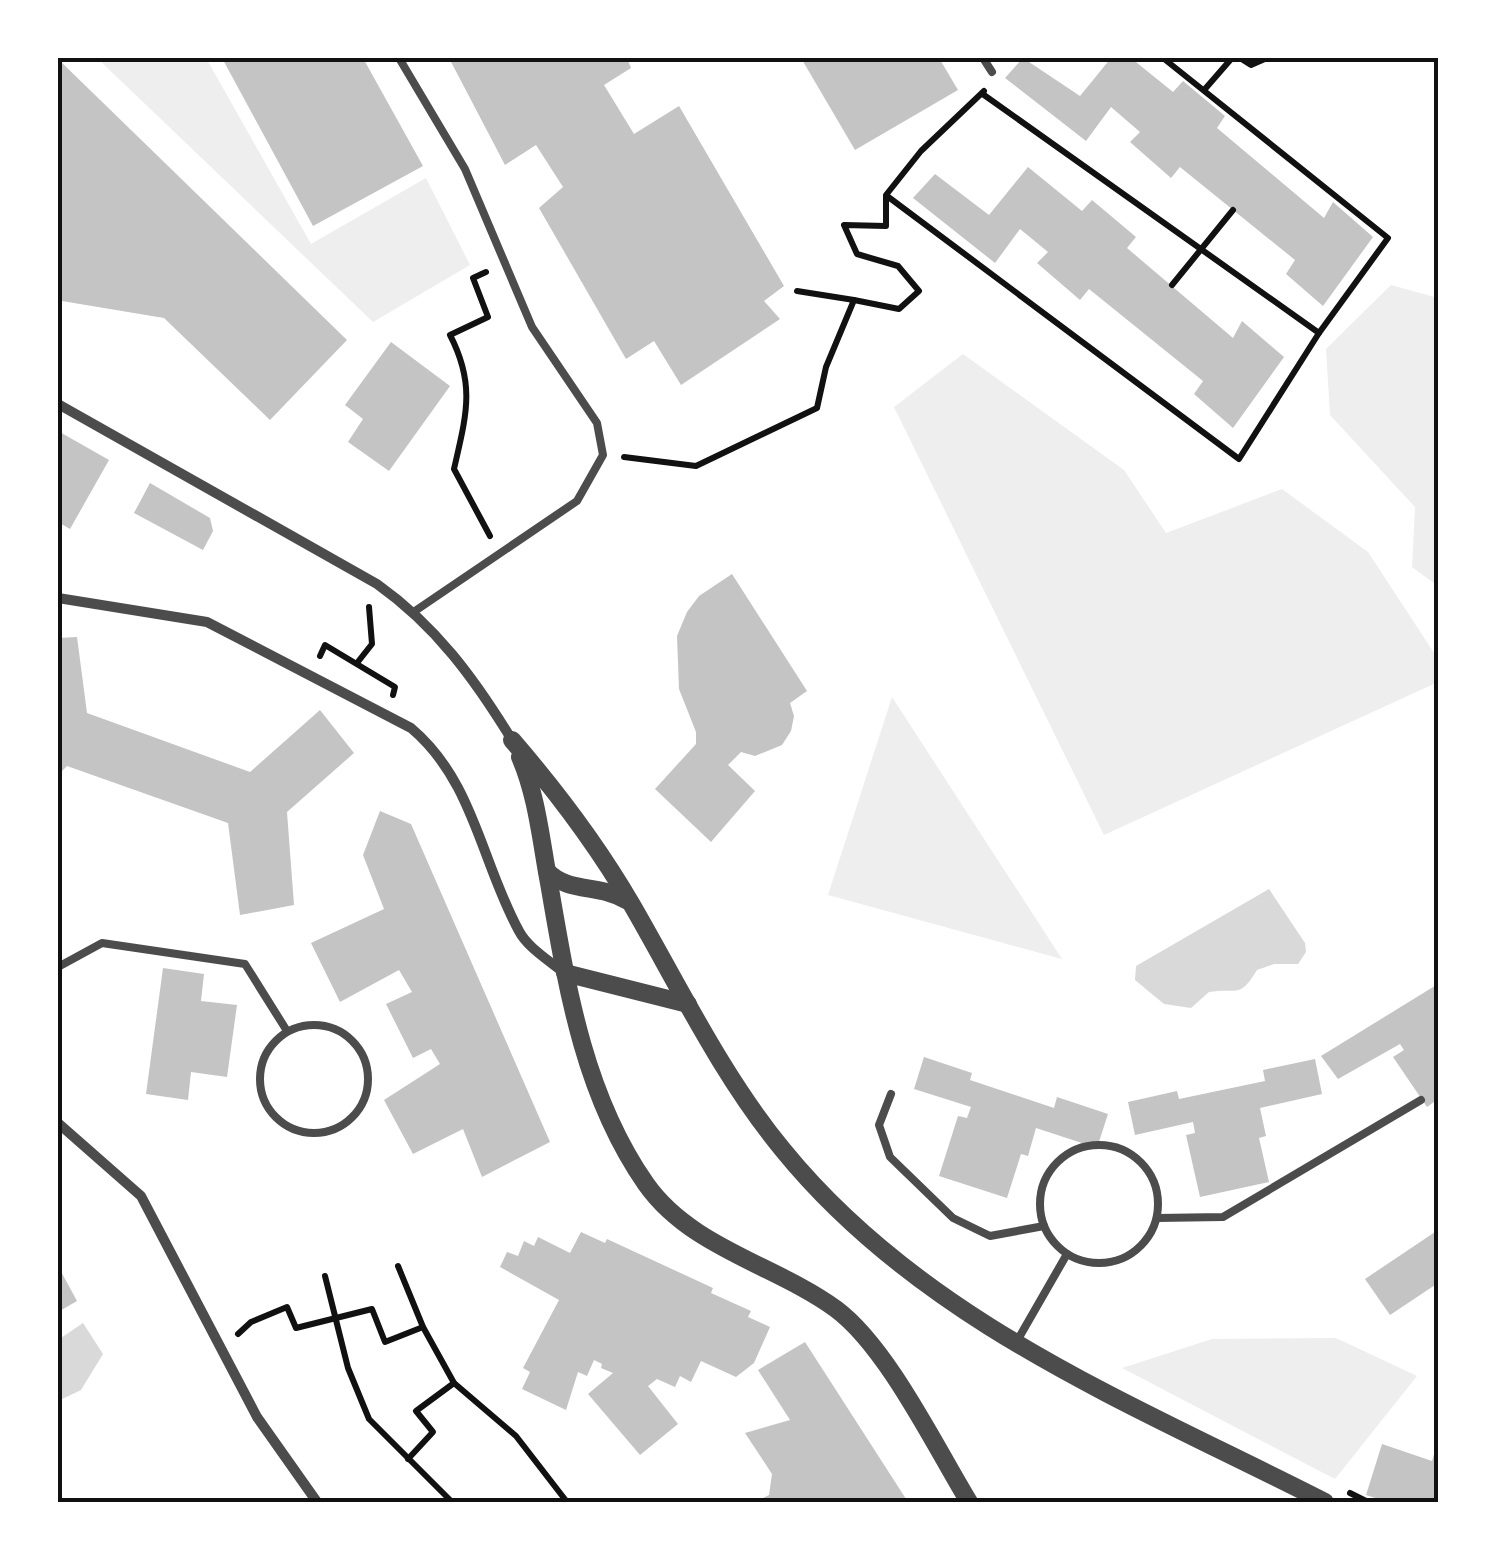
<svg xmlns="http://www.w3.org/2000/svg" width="1496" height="1560" font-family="Roboto,sans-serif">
	<rect width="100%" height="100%" fill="#fff"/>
	<g fill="#eee">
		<polygon points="97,58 206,58 311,244 426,178 470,265 373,322"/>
		<polygon points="1391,285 1438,298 1438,586 1412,567 1415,507 1330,415 1326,349"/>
		<polygon points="963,354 1124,470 1166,533 1282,489 1368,552 1438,659 1438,682 1104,835 894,407"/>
		<polygon points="892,697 1062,959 828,895"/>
		<polygon points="1336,1338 1417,1376 1335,1479 1122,1368 1212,1339"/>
	</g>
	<g fill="#d9d9d9">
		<path d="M1269 889 1305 943 1306 952 1298 964H1274L1257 970C1239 1000 1237 987 1209 992L1191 1008 1164 1004 1135 980 1136 966Z"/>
		<polygon points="83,1323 103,1354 81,1390 58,1401 58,1340"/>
	</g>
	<g fill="#c4c4c4">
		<polygon points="222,58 363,58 423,166 313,226"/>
		<polygon points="449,58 627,58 631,68 604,85 634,134 679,106 784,286 764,301 780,319 681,385 654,341 626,359 539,208 563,187 536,145 505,165"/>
		<polygon points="801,58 939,58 958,90 855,150"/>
		<polygon points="1023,58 1080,96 1111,58 1131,58 1173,92 1183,81 1225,116 1217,128 1324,218 1333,202 1373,237 1323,306 1286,274 1295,260 1180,167 1171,178 1130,142 1140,132 1111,107 1086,141 1005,78"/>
		<polygon points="58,59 347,340 270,420 164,318 62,301 58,297"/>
		<polygon points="1028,167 1082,211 1092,200 1136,237 1127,248 1233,338 1242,321 1284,357 1233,428 1194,394 1203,381 1089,289 1080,300 1037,263 1048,252 1020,229 995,263 913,198 935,174 989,215"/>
		<polygon points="391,342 450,386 389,471 348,442 363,419 345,405"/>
		<polygon points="58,431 109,460 70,529 58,522"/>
		<polygon points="150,483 210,518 213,531 203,550 134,513"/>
		<polygon points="732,574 807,691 790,703 794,716 791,731 782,745 755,756 741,752 728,765 755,791 711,842 655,789 696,744 696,732 679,689 677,636 687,612 699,596"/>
		<polygon points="77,637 87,713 250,772 320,710 354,753 287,812 294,905 240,915 228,823 67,766 58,775 58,638"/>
		<polygon points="380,811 411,824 550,1142 482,1177 463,1129 413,1154 384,1100 440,1064 431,1049 413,1058 386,1004 412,992 399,970 340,1002 311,943 384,909 363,855"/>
		<polygon points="163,968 204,974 201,1001 237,1005 227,1077 191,1072 188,1100 146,1094"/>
		<polygon points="1438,984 1438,1099 1427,1107 1393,1057 1404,1050 1400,1044 1338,1079 1321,1056"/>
		<polygon points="924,1057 972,1073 970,1080 1054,1108 1057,1097 1108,1114 1097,1148 1036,1128 1028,1156 1021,1154 1007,1198 939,1176 958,1116 967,1118 971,1107 914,1089"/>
		<polygon points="1315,1059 1322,1094 1260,1108 1266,1136 1259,1138 1269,1182 1200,1197 1186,1135 1195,1133 1193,1122 1135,1135 1128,1102 1177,1091 1179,1099 1265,1081 1263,1070"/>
		<polygon points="1438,1230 1438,1283 1390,1315 1365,1279"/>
		<polygon points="581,1232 605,1243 607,1239 713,1288 711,1293 751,1311 748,1317 770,1327 754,1363 736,1377 701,1361 691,1382 680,1376 675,1387 657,1379 648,1386 678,1424 640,1455 588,1394 613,1373 601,1368 602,1364 594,1360 587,1376 578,1372 566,1410 522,1389 530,1372 523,1368 559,1300 500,1267 507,1252 518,1256 524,1241 534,1246 538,1237 570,1253"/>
		<polygon points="58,1266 77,1301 58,1312"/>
		<polygon points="805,1342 908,1502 837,1502 835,1499 755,1502 769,1495 772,1474 745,1433 790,1420 758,1370"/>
		<polygon points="1438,1441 1438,1502 1388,1502 1366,1495 1382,1444 1432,1461"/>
	</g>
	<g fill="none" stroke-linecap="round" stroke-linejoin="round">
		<g stroke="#111" stroke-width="6">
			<polyline points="1240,58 1251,65 1267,58"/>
			<polyline points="1205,89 1232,58"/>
			<polyline points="984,95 1319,333 1388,238 1163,58"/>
			<polyline points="887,196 1239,459 1319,333"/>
			<path d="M486 272 473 278 488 317 450 335C476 385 466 416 454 469L490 536"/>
			<polyline points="1172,285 1233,210"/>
			<polyline points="797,291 854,300"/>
			<polyline points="624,457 696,466 817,408 826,367 854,300 899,309 919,291 898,266 857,254 844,225 886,226 886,195 921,151 984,91"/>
			<polyline points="320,656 325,645 395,687 393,695"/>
			<polyline points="357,663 372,644 369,607"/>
			<polyline points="398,1266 423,1327 454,1383 516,1436 567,1502"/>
			<polyline points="325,1276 348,1368 369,1419 452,1502"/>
			<polyline points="238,1334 251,1322 287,1307 296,1328 372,1309 385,1342 423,1327"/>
			<polyline points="408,1459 433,1432 416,1411 454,1383"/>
			<polyline points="1350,1493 1368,1502"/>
		</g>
		<g stroke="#4c4c4c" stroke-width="8">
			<polyline points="399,58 465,169 532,327 597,423 603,455 577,501 415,611"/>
			<polyline points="983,58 992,72"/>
			<polyline points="58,967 102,943 245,964 287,1031"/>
			<circle cx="314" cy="1079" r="54"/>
			<polyline points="891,1094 879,1125 890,1157 953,1218 990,1236 1044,1226"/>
			<circle cx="1099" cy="1204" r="59"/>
			<polyline points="1157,1218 1223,1217 1421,1100"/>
			<polyline points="1017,1341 1067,1254"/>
		</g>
		<g stroke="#4c4c4c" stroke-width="10">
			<path d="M58 404 377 584C436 626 474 678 512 740"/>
			<path d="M58 598 207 622 411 728C474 781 481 862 519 931 527 947 550 961 564 973"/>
			<polyline points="58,1123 141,1196 257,1417 317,1502"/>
		</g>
		<g stroke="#4c4c4c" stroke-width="18">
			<path d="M512 740C557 792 597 845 632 905 680 988 722 1076 783 1150 923 1322 1133 1404 1325 1502"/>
			<path d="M520 757C537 796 541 841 549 883 567 988 584 1095 646 1184 691 1248 776 1265 836 1309 887 1347 935 1446 969 1502"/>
			<path d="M547 871C567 893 600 884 626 900"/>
			<polyline points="565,973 688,1004"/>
		</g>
	</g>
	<rect width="1496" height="1560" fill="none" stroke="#ffffff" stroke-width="120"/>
	<rect x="60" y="60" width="1376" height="1440" fill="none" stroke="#111" stroke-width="4"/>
</svg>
